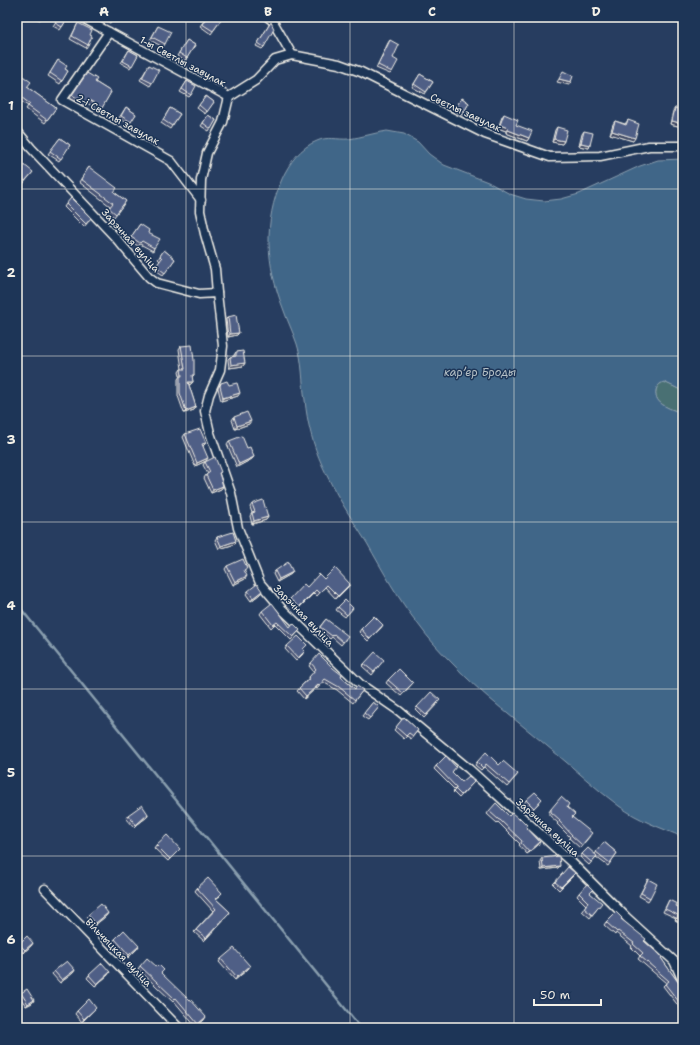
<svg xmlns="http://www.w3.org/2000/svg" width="700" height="1045" font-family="'Shantell Sans',sans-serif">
	<rect width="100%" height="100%" fill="#273d60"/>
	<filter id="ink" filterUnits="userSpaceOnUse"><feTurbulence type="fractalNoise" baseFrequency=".025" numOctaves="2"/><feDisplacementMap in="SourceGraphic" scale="8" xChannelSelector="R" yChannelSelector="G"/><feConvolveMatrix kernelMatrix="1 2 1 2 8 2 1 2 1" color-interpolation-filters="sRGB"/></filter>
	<g filter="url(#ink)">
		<path fill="#486f73" stroke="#9eb0ae" d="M664 382 683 391V413C673 410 653 405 656 390 657 386 660 383 664 382Z"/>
		<path fill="#416688" stroke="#899eae" d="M387 131 404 134 418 142 429 154 444 165 488 182 510 194 526 199 544 201 561 199 579 194 640 166 658 160 683 159V391L664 382C660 383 657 386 656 390 653 405 673 410 683 413V837C661 828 638 820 619 806 596 789 575 769 553 751 519 722 483 696 452 663 440 651 428 638 418 624 398 599 383 571 367 543 351 518 334 492 322 465 313 445 307 422 305 400 302 382 303 362 297 344 293 332 287 320 283 308 266 264 263 223 282 179 289 163 301 147 317 141 327 136 338 140 349 139 362 137 374 133 387 131Z"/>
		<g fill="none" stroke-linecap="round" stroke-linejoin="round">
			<polyline stroke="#899eae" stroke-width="2.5" points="17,604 361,1028"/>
			<defs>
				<g id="street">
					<polyline points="81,17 229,97 256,80 275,60 292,55"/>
					<polyline points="268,17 272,20 292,55 339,64 361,72 485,134 550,157 600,156 649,146 683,146"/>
					<polyline points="109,32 62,100 171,161 201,200"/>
					<polyline points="17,131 31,148 115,237 149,277 157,283 199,294 217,293 223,346 220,370 209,395 205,411 210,433 231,493 238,528 260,583 283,610 360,684 399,711 469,769 571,862 626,917 674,961 683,981"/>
					<polyline points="217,293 215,269 205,234 200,211 201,180 207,153 223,122 229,97"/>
					<polyline points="45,889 179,1028"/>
				</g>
			</defs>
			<use href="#street" stroke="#f4f1e8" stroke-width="11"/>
			<use href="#street" stroke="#1d3557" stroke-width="8"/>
		</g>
		<g fill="#455173" stroke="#f4f1e8">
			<polygon points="33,17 42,17 40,20"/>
			<polygon points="59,17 67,19 60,30 53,26"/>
			<polygon points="105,17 114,17 110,23 104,20"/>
			<polygon points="207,17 221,20 211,34 200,26"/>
			<polygon points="78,23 90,35 88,45 86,48 70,39"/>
			<polygon points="269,25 264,47 262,49 256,46"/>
			<polygon points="158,26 165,44 163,47 150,40"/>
			<polygon points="187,40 195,45 185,61 177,56"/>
			<polygon points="390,40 393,58 392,72 390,74 376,68 388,43"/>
			<polygon points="129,50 138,55 130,68 121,63"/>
			<polygon points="58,60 65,69 68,71 60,84 48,76"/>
			<polygon points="149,65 152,83 150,86 140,80"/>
			<polygon points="87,73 95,82 111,92 100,111 87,103 84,106 70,98"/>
			<polygon points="420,74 433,82 425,94 412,87"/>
			<polygon points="17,77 27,87 56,108 45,123 26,109 28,106 17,99"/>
			<polygon points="187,81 191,95 189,97 180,92"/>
			<polygon points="206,96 214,102 205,114 197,108"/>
			<polygon points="462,98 469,103 462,115 454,110"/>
			<polygon points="682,106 681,119 678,126 670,124 673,111 675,108 680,109"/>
			<polygon points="126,107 136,114 129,124 119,118"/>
			<polygon points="170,108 180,114 170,129 161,123"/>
			<polygon points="504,114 516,125 529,138 527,141 506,133 506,131 498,128 502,117"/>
			<polygon points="208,115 216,120 209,131 201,126"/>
			<polygon points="628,120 633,141 610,134 613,124 615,121 625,124"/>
			<polygon points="557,127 564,141 562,144 552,142 555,130"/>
			<polygon points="584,131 590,145 589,148 579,146 582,134"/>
			<polygon points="60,138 70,145 59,161 48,154"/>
			<polygon points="89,167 114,192 126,201 114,217 107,211 110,206 79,182"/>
			<polygon points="17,171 33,172 23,184 17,178"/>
			<polygon points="66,204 89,221 84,227 64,207"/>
			<polygon points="140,224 148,233 154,248 153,251 140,244 138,246 129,240"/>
			<polygon points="164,250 175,259 163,275 154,269 160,261 158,259"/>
			<polygon points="228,317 239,333 237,335 228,337 226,319"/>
			<polygon points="181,346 194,375 192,377 193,382 191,384 189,385 196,407 194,410 184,413 178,396 178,379 180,376 179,372 181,369 182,369 179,349"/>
			<polygon points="236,352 245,363 243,366 229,368 228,359 230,357 234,356 234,355"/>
			<polygon points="221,383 238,396 221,401 218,388"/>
			<polygon points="234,417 249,424 235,429 232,420"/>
			<polygon points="185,434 206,443 203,446 206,461 195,466 183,437"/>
			<polygon points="229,441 247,448 254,457 252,459 237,467 227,444"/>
			<polygon points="205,462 221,472 219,474 223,486 221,489 211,493 204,478 206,475 208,474 203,465"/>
			<polygon points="252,504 268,517 266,520 252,524 250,516 252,513 250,507"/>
			<polygon points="217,537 236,541 235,544 219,549 215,540"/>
			<polygon points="227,566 247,568 244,572 245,579 233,585 225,569"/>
			<polygon points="275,571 293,572 291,574 277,582 273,574"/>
			<polygon points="324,579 350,584 348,587 336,599 325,587 317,596 314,593 297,610 288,602 290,599 307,587"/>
			<polygon points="248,591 262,591 260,594 251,601 246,594"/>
			<polygon points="338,607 353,608 345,617 336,610"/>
			<polygon points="262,611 290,627 300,630 291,640 275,624 271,628 260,614"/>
			<polygon points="326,619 346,639 341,645 332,637 330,639 318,629"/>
			<polygon points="383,625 381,628 368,641 359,632 361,629"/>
			<polygon points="307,645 303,649 303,654 296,661 285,649 287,646"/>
			<polygon points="382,662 372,675 362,666 364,664"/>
			<polygon points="311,663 341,677 355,689 363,690 353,703 337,690 323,682 317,689 316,688 304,699 297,691 314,672 309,666"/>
			<polygon points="388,680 413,683 401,696 386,683"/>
			<polygon points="373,702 379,707 368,720 362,716"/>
			<polygon points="438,703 424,718 415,709 417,707"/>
			<polygon points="404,717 418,730 411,739 407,736 404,739 394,730"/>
			<polygon points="477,762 499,765 518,774 507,787 484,767 481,770 475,765"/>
			<polygon points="436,766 454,770 452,772 462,782 474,782 459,798 453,792 455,790 434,769"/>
			<polygon points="526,800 540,802 532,810 524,803"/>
			<polygon points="567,807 572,817 590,836 580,848 569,838 570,837 557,824 558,823 549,815 549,812 551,809"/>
			<polygon points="489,811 509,816 526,827 538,845 527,854 519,845 520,844 498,822 497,823 487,814"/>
			<polygon points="148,814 147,817 134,827 126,818 128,815"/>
			<polygon points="604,842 617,853 608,866 596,857 589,865 580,857 582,854 595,854"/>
			<polygon points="156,845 178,851 168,861 154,848"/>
			<polygon points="542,858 560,866 558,868 541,870 540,861"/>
			<polygon points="573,876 559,890 553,884 555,882"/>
			<polygon points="648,879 650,898 648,901 639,896"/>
			<polygon points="197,888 220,896 216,899 230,912 204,941 194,932 213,911 195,891"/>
			<polygon points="579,893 590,893 600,905 590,918 582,911 586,905 577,896"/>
			<polygon points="669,900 676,906 683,909 683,929 679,928 681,923 675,920 676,918 663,912"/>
			<polygon points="108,913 106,916 94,926 86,917 88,915"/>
			<polygon points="621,919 661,958 683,989 683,1012 663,986 666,983 638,959 640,956 631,947 632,946 616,933 615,935 604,925 606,922"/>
			<polygon points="115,939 137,949 128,958 113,942"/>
			<polygon points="33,943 31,946 23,953 17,946 19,944"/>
			<polygon points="221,959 250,966 248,969 235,980 219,962"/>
			<polygon points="140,966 161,974 204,1020 196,1027 174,1001 173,1002 138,969"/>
			<polygon points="75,970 73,973 60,983 52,974 54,971"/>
			<polygon points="89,975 108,975 95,986 87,978"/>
			<polygon points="21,993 34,1000 32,1003 26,1006 19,996"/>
			<polygon points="96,1008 82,1022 75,1014 77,1011"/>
		</g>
		<g fill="#38425e" stroke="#f4f1e8">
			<polygon points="559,79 571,82 569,85 557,82"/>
			<polygon points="672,121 680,123 678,126 670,124"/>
			<polygon points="500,125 508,128 506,131 498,128"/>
			<polygon points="508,130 529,138 527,141 506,133"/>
			<polygon points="612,131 635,138 633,141 610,134"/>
			<polygon points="554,139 564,141 562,144 552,142"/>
			<polygon points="581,143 590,145 589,148 579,146"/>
			<polygon points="239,333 237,335 228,337 230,334"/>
			<polygon points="245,363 243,366 229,368 231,365"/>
			<polygon points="188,382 193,382 191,384 186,385"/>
			<polygon points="240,393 238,396 221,401 223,398"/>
			<polygon points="196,407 194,410 184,413 186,411"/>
			<polygon points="251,421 249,424 235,429 237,426"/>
			<polygon points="254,457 252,459 237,467 239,464"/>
			<polygon points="208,458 206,461 195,466 197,463"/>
			<polygon points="223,486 221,489 211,493 213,490"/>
			<polygon points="268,517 266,520 252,524 254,521"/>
			<polygon points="236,541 235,544 219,549 221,546"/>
			<polygon points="293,572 291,574 277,582 279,579"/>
			<polygon points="247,576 245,579 233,585 235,582"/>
			<polygon points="350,584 348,587 336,599 338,596"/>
			<polygon points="262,591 260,594 251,601 253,598"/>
			<polygon points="318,685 316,688 304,699 306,696"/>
			<polygon points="148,814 147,817 134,827 136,825"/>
			<polygon points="540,842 538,845 527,854 529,852"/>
			<polygon points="560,866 558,868 541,870 543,868"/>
			<polygon points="230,912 228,915 204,941 206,938"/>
			<polygon points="108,913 106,916 94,926 96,923"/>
			<polygon points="677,918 683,920 681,923 675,920"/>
			<polygon points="681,925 683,926 683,929 679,928"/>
			<polygon points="33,943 31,946 23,953 25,950"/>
			<polygon points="139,946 137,949 128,958 129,955"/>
			<polygon points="250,966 248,969 235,980 237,977"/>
			<polygon points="75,970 73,973 60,983 62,980"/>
			<polygon points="110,972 108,975 95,986 97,984"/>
			<polygon points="34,1000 32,1003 26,1006 28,1004"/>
			<polygon points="96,1008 82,1022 84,1019"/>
			<polygon points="206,1017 204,1020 196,1027 198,1024"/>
		</g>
		<g fill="#505e86" stroke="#f4f1e8">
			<polygon points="59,17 64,17 67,19 62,27 55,23"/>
			<polygon points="106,17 114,17 112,20"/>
			<polygon points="207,17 216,17 221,20 213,31 202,24"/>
			<polygon points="271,22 274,29 264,47 258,43"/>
			<polygon points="78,23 92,30 90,35 92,36 88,45 72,36"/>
			<polygon points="158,26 171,32 165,44 152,37"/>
			<polygon points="187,40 195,45 187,58 179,53"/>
			<polygon points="390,40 399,45 393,58 398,61 392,72 378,65"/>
			<polygon points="129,50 138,55 132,66 123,61"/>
			<polygon points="58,60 67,66 65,69 68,71 62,81 50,73"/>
			<polygon points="149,65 159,70 152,83 142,78"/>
			<polygon points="563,71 573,76 571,82 559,79"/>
			<polygon points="87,73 97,79 95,82 111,92 102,108 89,100 86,103 72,95"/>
			<polygon points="20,74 31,82 27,87 56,108 47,120 28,106 30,104 17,94 17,77"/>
			<polygon points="420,74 433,82 426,92 414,84"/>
			<polygon points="187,81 196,86 191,95 182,89"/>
			<polygon points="206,96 214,102 207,112 199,105"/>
			<polygon points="462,98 469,103 464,112 456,107"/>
			<polygon points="682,106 683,106 683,116 682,116 680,123 672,121 675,108 681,109"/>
			<polygon points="126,107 136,114 131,122 121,116"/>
			<polygon points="170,108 180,114 172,126 163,120"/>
			<polygon points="504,114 518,120 516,125 532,131 529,138 508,130 508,128 500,125"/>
			<polygon points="208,115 216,120 211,129 203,123"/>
			<polygon points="628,120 639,124 635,138 612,131 615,121 626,125"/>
			<polygon points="557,127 567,130 564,141 554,139"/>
			<polygon points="584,131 593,133 590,145 581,143"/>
			<polygon points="60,138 70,145 61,159 50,151"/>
			<polygon points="23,164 33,172 25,181 17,174 17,171"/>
			<polygon points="89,167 117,188 114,192 126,201 116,214 109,208 113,203 81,179"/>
			<polygon points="71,198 91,218 86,224 66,204"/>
			<polygon points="140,224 149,230 148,233 160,239 154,248 142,241 140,243 131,237"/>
			<polygon points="164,250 175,259 165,273 156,266 162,258 160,256"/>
			<polygon points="236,315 239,333 230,334 228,317"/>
			<polygon points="192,345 194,360 194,375 192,375 193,382 188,382 196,407 186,411 180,393 180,376 182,376 181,369 185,369 181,346"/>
			<polygon points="243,351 245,363 231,365 230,357 236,356 236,352"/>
			<polygon points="227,381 229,385 237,383 240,393 223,398 220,386 221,383"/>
			<polygon points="247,412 251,421 237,426 234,417"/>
			<polygon points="200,429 206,443 202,444 208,458 197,463 185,434"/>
			<polygon points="242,436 247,448 250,447 254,457 239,464 229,441"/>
			<polygon points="215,457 221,472 219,473 223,486 213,490 206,475 210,472 205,462"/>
			<polygon points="263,500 268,517 254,521 252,513 255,512 252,504"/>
			<polygon points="233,532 236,541 221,546 217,537"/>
			<polygon points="243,559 247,568 244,570 247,576 235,582 227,566"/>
			<polygon points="288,562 293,572 279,579 275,571"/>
			<polygon points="335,568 350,584 338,596 327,585 319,593 316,590 299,607 290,599 304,584 307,587 319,574 324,579"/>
			<polygon points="257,584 262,591 253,598 248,591"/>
			<polygon points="345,600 353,608 347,615 338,607"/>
			<polygon points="272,603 290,627 293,623 300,630 293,637 277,622 273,625 262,611"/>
			<polygon points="374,616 383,625 370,639 361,629"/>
			<polygon points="326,619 348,636 343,642 334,634 332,636 320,627"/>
			<polygon points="298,636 307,645 303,649 305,651 298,658 287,646"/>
			<polygon points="375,652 384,660 374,672 364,664"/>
			<polygon points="319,654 333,668 342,675 341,677 355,689 357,686 363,690 355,700 339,687 325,679 319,686 318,685 306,696 299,688 310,678 309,677 316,669 311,663"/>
			<polygon points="399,669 413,683 403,693 388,680"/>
			<polygon points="431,692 440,700 426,715 417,707"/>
			<polygon points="373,702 379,707 370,718 364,713"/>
			<polygon points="404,717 418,730 413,736 409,733 406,736 396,727"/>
			<polygon points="486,752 499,765 503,761 518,774 509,784 486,764 483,768 477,762"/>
			<polygon points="446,756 456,767 452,772 462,782 469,776 474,782 461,795 455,789 457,788 436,766"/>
			<polygon points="535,792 542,799 534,808 526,800"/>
			<polygon points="561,797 569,804 567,807 575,814 572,817 592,833 582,845 571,835 572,835 559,821 560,820 551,812 551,809"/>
			<polygon points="496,803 509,816 512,813 519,819 520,818 527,825 526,827 540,842 529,852 521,843 522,841 500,820 499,820 489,811"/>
			<polygon points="142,805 148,814 136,825 128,815"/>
			<polygon points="167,835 180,849 170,859 156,845"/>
			<polygon points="604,842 617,853 610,863 596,852"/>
			<polygon points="588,848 597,856 591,862 582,854"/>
			<polygon points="559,856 560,866 543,868 542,858"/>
			<polygon points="568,867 575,873 561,887 555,882"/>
			<polygon points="208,878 222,893 216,899 230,912 206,938 196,930 216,909 197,888"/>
			<polygon points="648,879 657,884 650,898 641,893"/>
			<polygon points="587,884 593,890 590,893 602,903 592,915 584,908 588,902 579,893"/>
			<polygon points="669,900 677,904 676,906 683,909 683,926 681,925 683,920 677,918 678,915 665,909"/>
			<polygon points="101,904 108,913 96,923 88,915"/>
			<polygon points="616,912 622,918 621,919 646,939 644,941 662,957 661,958 683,989 683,1007 665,984 669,981 640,956 643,953 633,944 634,943 618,931 617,932 606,922"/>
			<polygon points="124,930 139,946 129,955 115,939"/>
			<polygon points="27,936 33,943 25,950 19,944"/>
			<polygon points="234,948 250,966 237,977 221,959"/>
			<polygon points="147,958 157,967 159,965 164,970 161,973 189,1000 190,999 206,1017 198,1024 176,998 175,999 140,966"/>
			<polygon points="67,961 75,970 62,980 54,971"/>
			<polygon points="102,963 110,972 97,984 89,975"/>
			<polygon points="17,982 20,987 17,989"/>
			<polygon points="27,989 34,1000 28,1004 21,993"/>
			<polygon points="89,999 96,1008 84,1019 77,1011"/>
			<polygon points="39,1024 42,1028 33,1028"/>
		</g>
	</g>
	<path fill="none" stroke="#f4f1e8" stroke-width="1" stroke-opacity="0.55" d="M186 17V1028M350 17V1028M514 17V1028M17 189H683M17 356H683M17 522H683M17 689H683M17 856H683"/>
	<g text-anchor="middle" stroke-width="3" stroke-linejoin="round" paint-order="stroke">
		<g font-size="10" fill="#f4f1e8" stroke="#1d3557">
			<text transform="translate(183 61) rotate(28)" y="4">1-ы Светлы завулак</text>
			<text transform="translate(466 112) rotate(25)" y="4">Светлы завулак</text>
			<text transform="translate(118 119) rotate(29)" y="4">2-і Светлы завулак</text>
			<text transform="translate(131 240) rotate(48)" y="4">Зарэчная вуліца</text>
			<text transform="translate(304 615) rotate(46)" y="4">Зарэчная вуліца</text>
			<text transform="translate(548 827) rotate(42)" y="4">Зарэчная вуліца</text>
			<text transform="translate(119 952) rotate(46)" y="4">Вільчыцкая вуліца</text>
		</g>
		<g font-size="11" font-style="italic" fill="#b5c0c6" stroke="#1d3557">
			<text x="480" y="376">карʼер Броды</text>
		</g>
	</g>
	<rect width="700" height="1045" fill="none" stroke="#1d3557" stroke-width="44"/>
	<path d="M534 999v6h67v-6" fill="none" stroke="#f4f1e8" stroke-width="2"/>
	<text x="540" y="999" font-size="12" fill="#f4f1e8" stroke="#1d3557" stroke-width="3" paint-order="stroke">50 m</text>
	<rect x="22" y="22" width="656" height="1001" fill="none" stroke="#f4f1e8" stroke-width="1.5"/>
	<g font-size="13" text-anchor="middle" font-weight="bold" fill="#f4f1e8">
		<text x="104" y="16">A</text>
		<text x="268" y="16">B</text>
		<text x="432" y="16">C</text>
		<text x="596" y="16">D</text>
		<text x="11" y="110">1</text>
		<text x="11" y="277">2</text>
		<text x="11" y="444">3</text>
		<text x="11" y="610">4</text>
		<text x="11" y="777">5</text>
		<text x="11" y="944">6</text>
	</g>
</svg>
